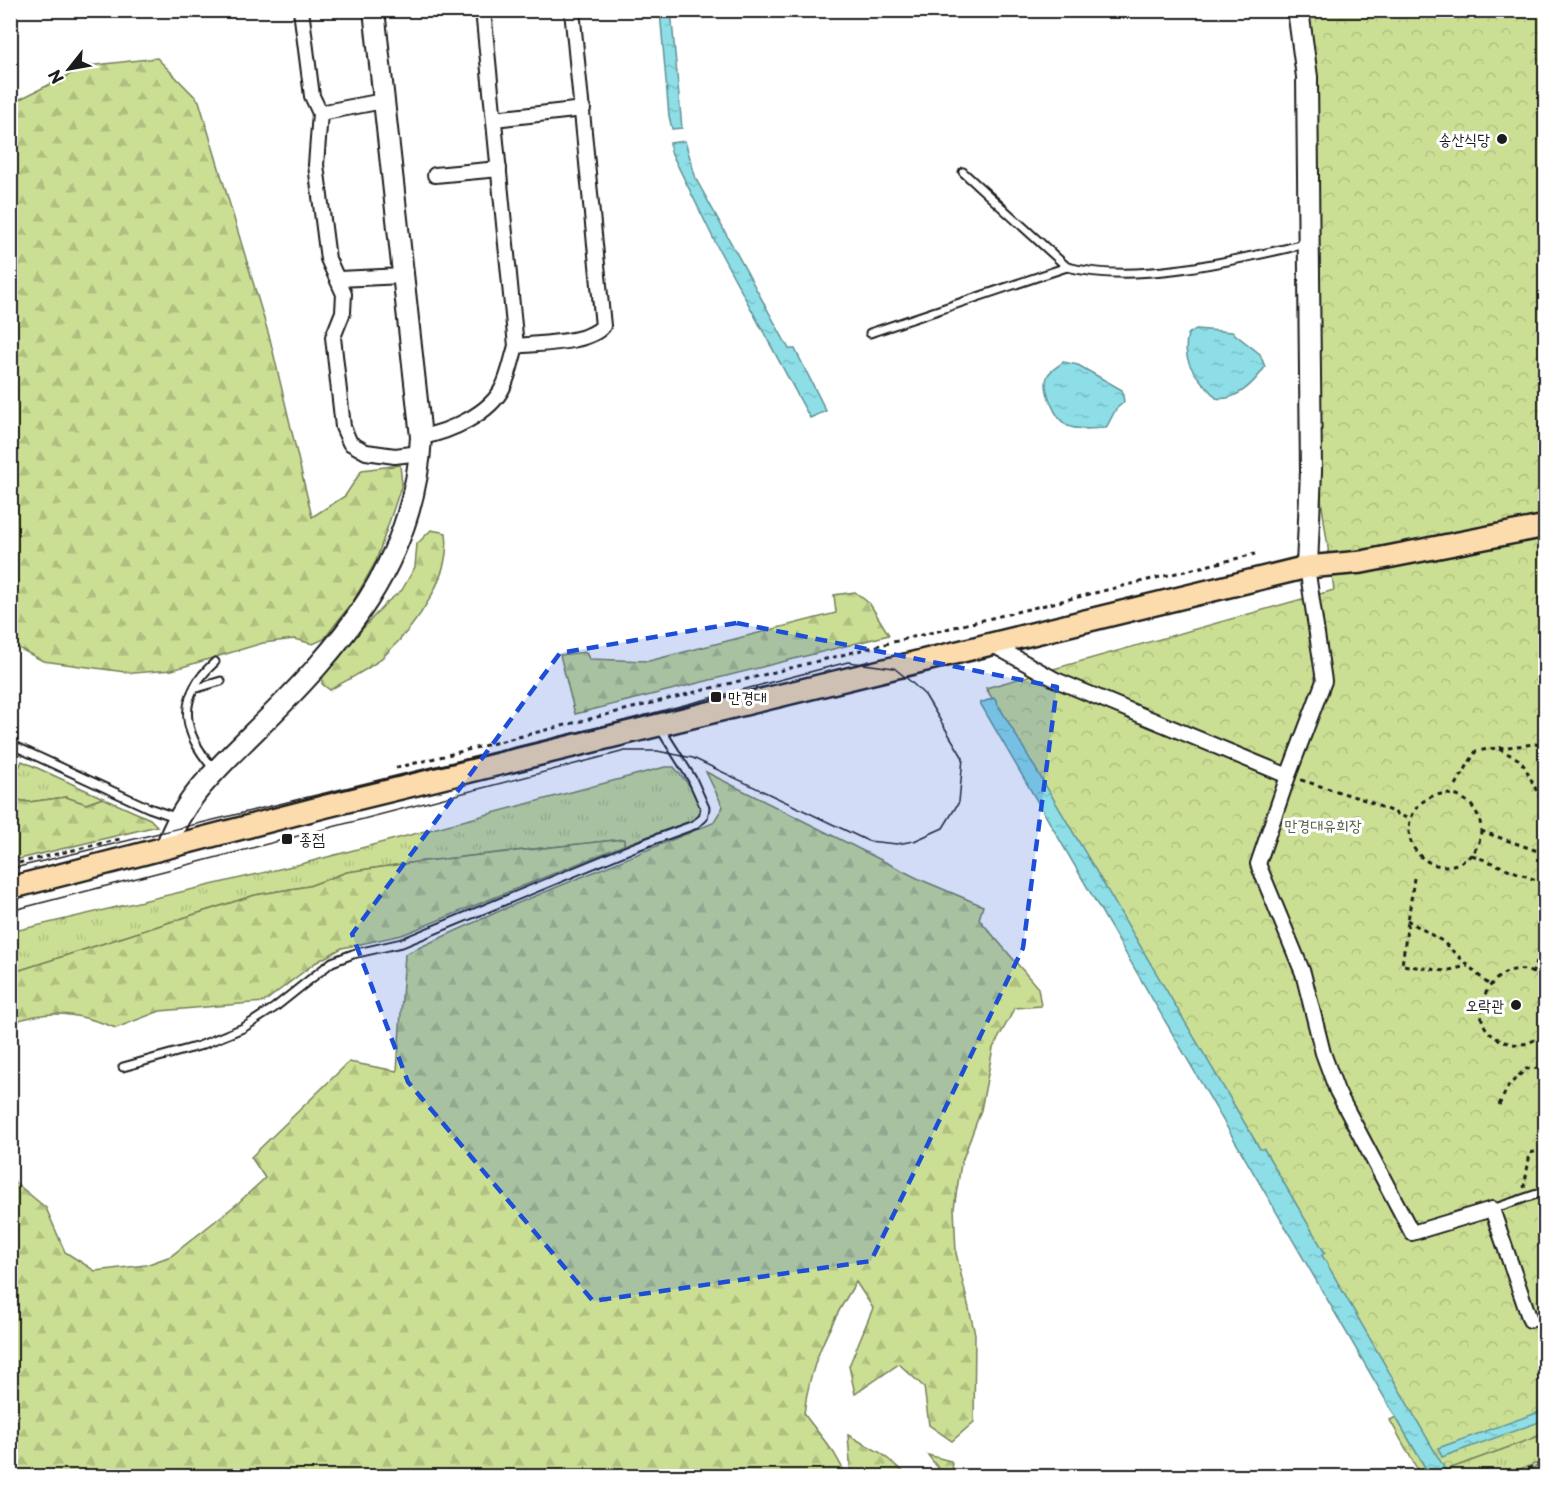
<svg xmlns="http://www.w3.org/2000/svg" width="1556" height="1487" font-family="'Playpen Sans','Poor Story',sans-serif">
	<defs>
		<pattern id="grass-tufts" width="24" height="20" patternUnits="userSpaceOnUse" patternTransform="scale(1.5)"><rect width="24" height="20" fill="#cbdf94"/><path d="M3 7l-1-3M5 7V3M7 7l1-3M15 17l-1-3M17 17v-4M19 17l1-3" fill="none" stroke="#aebf7f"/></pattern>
		<pattern id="forest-firs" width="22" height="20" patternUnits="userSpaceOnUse" patternTransform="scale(1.5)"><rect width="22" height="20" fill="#cbdf94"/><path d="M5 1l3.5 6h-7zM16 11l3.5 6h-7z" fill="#aebf7f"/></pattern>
		<pattern id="park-crowns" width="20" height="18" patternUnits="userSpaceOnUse" patternTransform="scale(1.5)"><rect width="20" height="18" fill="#cbdf94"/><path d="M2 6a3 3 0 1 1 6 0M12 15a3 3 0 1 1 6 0" fill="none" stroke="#aebf7f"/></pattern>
		<pattern id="water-ripples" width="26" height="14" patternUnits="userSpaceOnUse" patternTransform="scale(1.5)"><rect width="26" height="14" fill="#8ddee6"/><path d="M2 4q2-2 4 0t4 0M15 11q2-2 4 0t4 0" fill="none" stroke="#79bec5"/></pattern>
	</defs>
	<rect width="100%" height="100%" fill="#fff"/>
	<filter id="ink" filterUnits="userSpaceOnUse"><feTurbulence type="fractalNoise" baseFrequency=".0167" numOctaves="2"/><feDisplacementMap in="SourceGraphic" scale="12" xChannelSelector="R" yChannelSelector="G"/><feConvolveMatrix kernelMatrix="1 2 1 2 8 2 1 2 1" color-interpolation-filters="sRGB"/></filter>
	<g filter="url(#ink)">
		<g fill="url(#grass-tufts)" stroke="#747e58" stroke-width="1.5">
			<polygon points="22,761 103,798 86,804 66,797 29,802 11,799 11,786"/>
			<polygon points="665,767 674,767 693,790 701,809 699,818 624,845 623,839 417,862 347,872 309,886 255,895 11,973 10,932 305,863"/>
			<polygon points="1396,1417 1430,1476 1421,1476 1390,1420"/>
			<polygon points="1545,1420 1545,1461 1498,1476 1451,1476 1439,1459"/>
			<polygon points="1545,1464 1545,1476 1506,1476"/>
		</g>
		<g fill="url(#forest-firs)" stroke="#747e58" stroke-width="1.5">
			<polygon points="157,58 199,101 270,339 312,517 345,496 362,470 400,465 402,484 376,561 354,600 324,639 313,644 294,639 263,643 172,670 133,673 43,661 11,644 10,104 87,66"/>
			<path d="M431 530 446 533C452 577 416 625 386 654 371 669 348 679 330 690L322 684 323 674 337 657 386 603 402 590 415 567 417 544Z"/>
			<polygon points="855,592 870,604 889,635 575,714 560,655 586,652 589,659 649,661 836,613 834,595"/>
			<path d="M706 772 919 879 983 906 979 919 1038 988 1041 1006 1015 1008 993 1048 981 1110 961 1164 954 1208 956 1253 975 1334 974 1422 952 1441 929 1425 924 1387 899 1364 855 1394 849 1366 873 1308 856 1282C830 1324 809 1364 804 1414L834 1453 847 1476H11V1179L46 1208 65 1252 95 1271 146 1265 171 1256 238 1203 265 1178 251 1157 349 1062 397 1071 405 954 506 908 713 823 723 807Z"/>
			<polygon points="66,797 86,804 103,798 150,819 157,826 11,861 11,799 29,802"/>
			<path d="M624 839V845L402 935 342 948 315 963 264 1002 160 1011 116 1028C78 1013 50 1008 11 1023V973L255 895 309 886 347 872 417 862Z"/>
			<polygon points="848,1435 881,1453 908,1476 851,1476"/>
			<polygon points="928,1455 951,1461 955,1476 944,1476"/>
		</g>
		<polygon fill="url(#park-crowns)" stroke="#747e58" stroke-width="1.5" points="1308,11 1545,11 1545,1434 1443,1471 986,688 1334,590 1319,485"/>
		<g fill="url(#water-ripples)" stroke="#609095" stroke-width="1.5">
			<polygon points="660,11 671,11 682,128 672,129 669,116"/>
			<polygon points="685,141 696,179 789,349 795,349 826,411 810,418 718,248 671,152 670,143"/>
			<path d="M1196 329 1232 332 1260 354 1265 367C1255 382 1236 402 1216 398 1198 377 1180 364 1188 334Z"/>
			<path d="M1063 362 1078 365 1122 390 1124 402 1116 409 1106 428C1094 428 1080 431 1068 426 1056 420 1041 388 1048 375 1051 370 1059 366 1063 362Z"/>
			<polygon points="994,698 1260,1149 1264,1149 1325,1253 1322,1255 1446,1471 1449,1470 1451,1476 1430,1476 980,703"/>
			<polygon points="1545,1410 1545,1420 1442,1457 1438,1448"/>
		</g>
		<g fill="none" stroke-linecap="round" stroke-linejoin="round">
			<defs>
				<g id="lane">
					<polyline points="963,172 1067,267"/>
					<path d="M870 333 1067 267C1139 285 1234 260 1306 244"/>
					<polyline points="194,689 221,681"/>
					<polyline points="10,744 149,808 178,818"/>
					<path d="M214 769C181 732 176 697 215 662"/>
					<polyline points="123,1067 199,1046 243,1028 274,1008 332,962 353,954 402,943 637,846 694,825 703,818 705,808 692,779 660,728"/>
					<polyline points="1492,1209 1546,1191"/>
				</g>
				<g id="street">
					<polyline points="301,10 312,96 320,113 316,165 328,259 344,294 343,312 333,337 343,427 350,443 366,452 395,456 420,453"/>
					<polyline points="320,113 383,101"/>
					<polyline points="494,119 583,109"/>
					<polyline points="435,175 499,169"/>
					<polyline points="339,279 403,276"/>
					<path d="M516 346C539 343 588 344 603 326L572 10"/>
					<path d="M421 437C449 432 490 414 503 387 509 375 512 359 516 346L483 10"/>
					<polyline points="991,644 1056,680 1288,776 1258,864 1303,973 1323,1053 1337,1091 1412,1233 1492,1209 1530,1320"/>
					<polyline points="1288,776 1324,681 1307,567"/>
				</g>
				<g id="secondary">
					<polyline points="1298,10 1307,77 1311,471 1307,567"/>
					<path d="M167 846C181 800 222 764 255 731 341 647 415 563 421 437L374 10"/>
				</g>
				<polyline id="primary" points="10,888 327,806 1307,567 1362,562 1546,526"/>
			</defs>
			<use href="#lane" stroke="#1c1c1c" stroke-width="11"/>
			<use href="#street" stroke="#1c1c1c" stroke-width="18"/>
			<use href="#secondary" stroke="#1c1c1c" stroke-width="24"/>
			<use href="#primary" stroke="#1c1c1c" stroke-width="26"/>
			<g stroke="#1c1c1c" stroke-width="3" stroke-dasharray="4.5 4.5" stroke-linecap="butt">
				<polyline points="1499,748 1535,744 1546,746"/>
				<polyline points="396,768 901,640 1255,554"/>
				<polyline points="1301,780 1365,800 1409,819"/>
				<polyline points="1456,785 1476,751 1497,748 1518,759 1525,767 1546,810"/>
				<circle cx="1445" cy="830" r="36"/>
				<polyline points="1481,831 1546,854"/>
				<polyline points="1472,855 1546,884"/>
				<polyline points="10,865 120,839"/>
				<polyline points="1414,878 1402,965 1445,971 1468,966"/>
				<polyline points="1407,920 1442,941 1489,985"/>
				<polyline points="1532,974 1546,933"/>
				<path d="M1546 985C1506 932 1442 1030 1513 1044 1525 1046 1539 1040 1546 1030"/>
				<polyline points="1499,1105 1509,1085 1526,1069 1546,1068"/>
				<polyline points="1524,1188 1530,1153 1546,1149"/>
				<polyline points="1502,1476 1546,1463"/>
			</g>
			<use href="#lane" stroke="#fff" stroke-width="7"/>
			<use href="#street" stroke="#fff" stroke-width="14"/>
			<use href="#secondary" stroke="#fff" stroke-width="20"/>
			<use href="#primary" stroke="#fcdcac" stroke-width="21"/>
			<polyline stroke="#1c1c1c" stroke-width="1.5" points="10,869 619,722 848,662 894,668 910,681 925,695 963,758 959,802 943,828 914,841 897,844 868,841 693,758 657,751 625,751 10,911"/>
		</g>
	</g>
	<path fill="#1d4ed8" fill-opacity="0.2" stroke="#1d4ed8" stroke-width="4.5" stroke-dasharray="12 8" stroke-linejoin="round" d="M737 623 1057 687 1023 948 871 1261 593 1301 408 1082 352 934 560 653Z"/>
	<g fill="#1c1c1c" stroke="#fff" stroke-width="2">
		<circle cx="1502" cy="139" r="6"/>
		<rect x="710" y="691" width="12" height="12" rx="3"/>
		<rect x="281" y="833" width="12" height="12" rx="3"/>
		<circle cx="1516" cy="1005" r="6"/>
	</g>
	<g text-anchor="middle" stroke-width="6" stroke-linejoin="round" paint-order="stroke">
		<g font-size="16" fill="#1c1c1c" stroke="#fff" text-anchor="end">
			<text x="1490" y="145">송산식당</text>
			<text x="728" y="703" text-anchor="start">만경대</text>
			<text x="299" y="845" text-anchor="start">종점</text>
			<text x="1504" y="1011">오락관</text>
		</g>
		<g font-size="16" fill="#596046" stroke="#fff">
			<text x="1323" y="831">만경대유희장</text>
		</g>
	</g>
	<rect width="1556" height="1487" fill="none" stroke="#fff" stroke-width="36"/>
	<rect x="18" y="18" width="1520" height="1451" fill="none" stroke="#1c1c1c" stroke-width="2" filter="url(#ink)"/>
	<g transform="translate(69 69) rotate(239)" stroke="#ffffff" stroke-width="4.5" paint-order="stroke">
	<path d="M0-4.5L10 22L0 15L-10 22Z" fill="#1c1c1c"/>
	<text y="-9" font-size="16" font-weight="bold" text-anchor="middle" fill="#1c1c1c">N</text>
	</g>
</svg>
